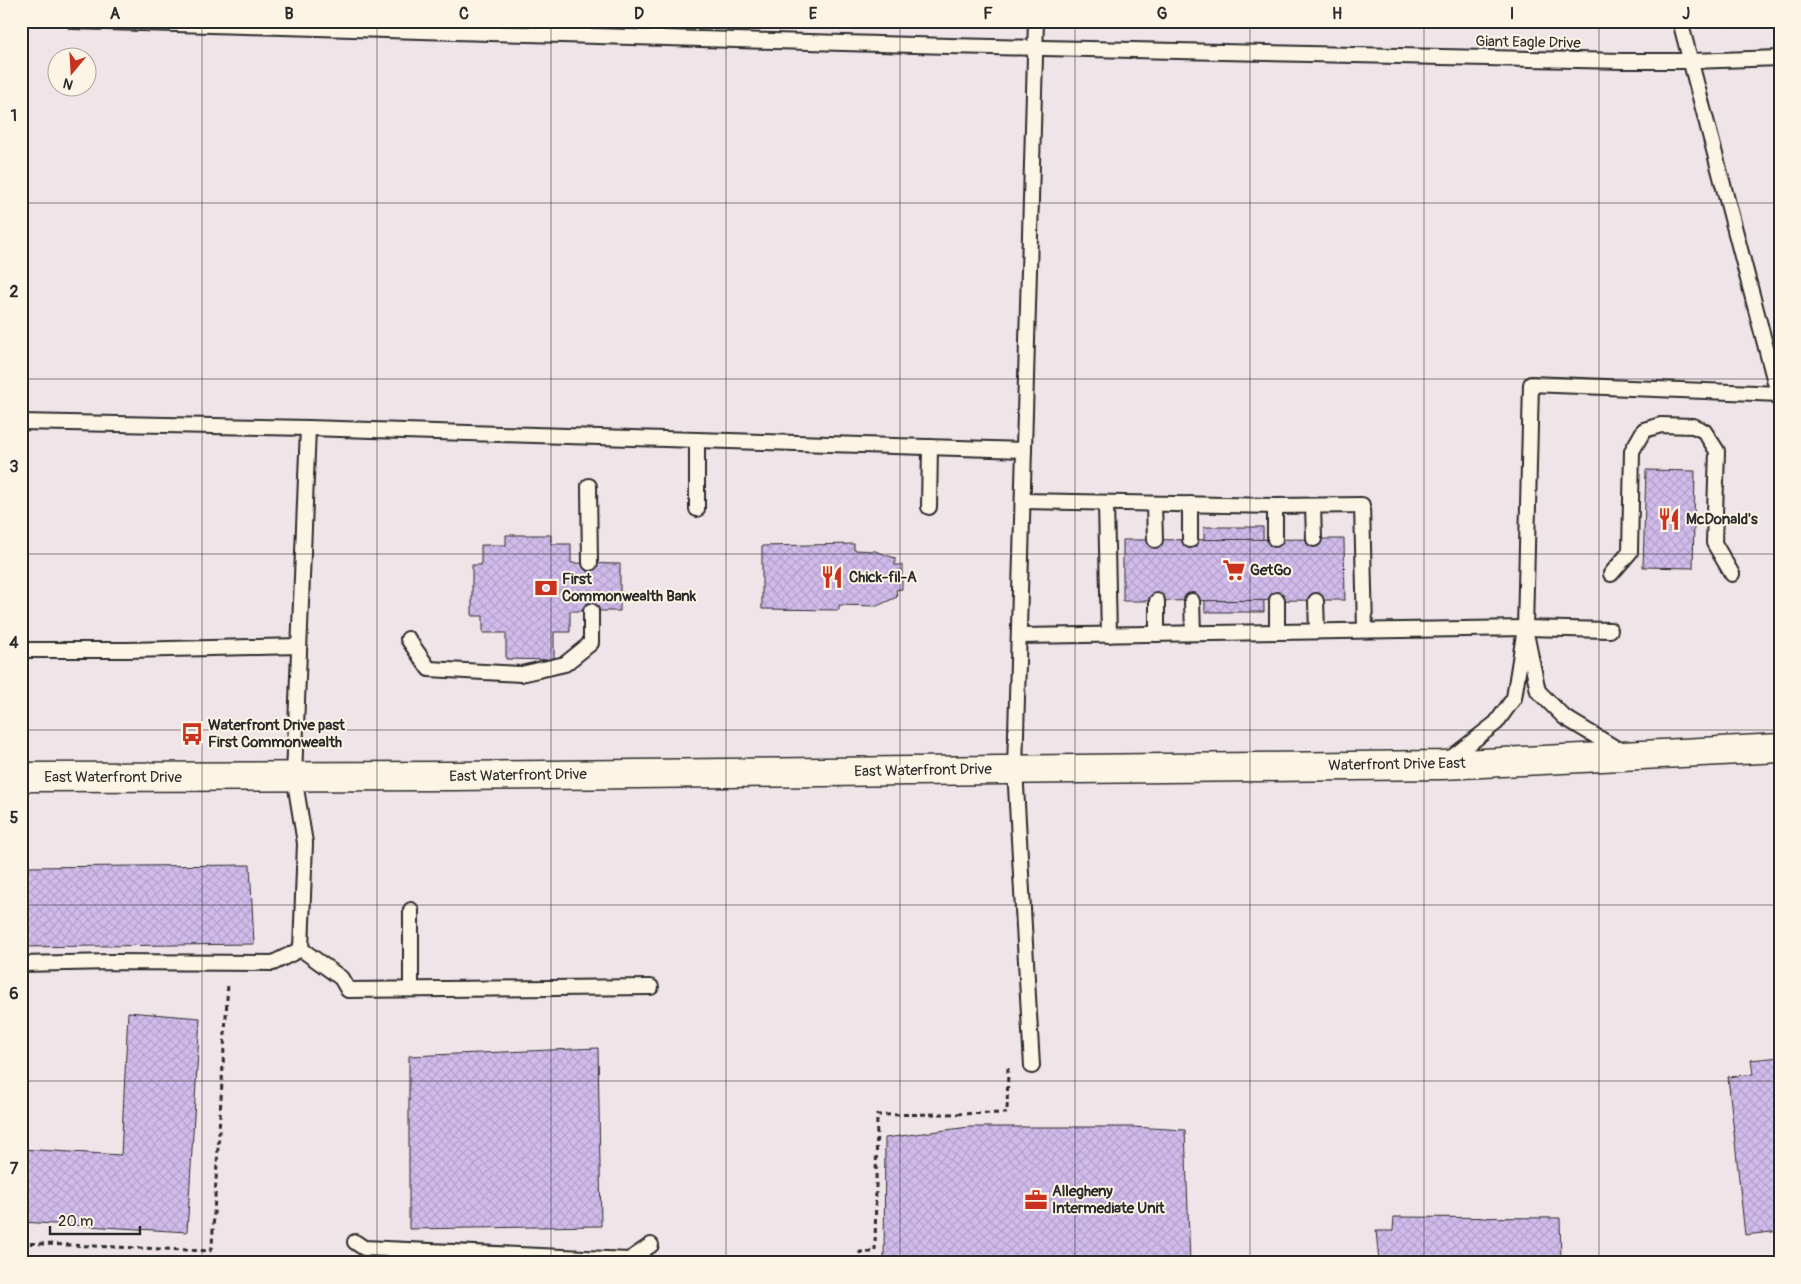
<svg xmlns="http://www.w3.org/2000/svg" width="1801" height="1284" font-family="Pangolin,sans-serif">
	<defs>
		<pattern id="building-cross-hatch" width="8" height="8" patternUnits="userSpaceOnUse" patternTransform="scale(1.25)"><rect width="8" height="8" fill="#d1bbeb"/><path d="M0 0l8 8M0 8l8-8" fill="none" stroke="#b4a1ca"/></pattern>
	</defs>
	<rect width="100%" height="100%" fill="#fcf5e5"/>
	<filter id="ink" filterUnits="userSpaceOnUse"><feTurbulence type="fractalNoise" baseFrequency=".02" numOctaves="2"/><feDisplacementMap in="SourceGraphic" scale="10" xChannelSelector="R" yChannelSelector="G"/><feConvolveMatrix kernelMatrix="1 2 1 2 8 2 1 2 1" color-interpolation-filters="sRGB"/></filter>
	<g filter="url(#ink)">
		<path fill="#efe4e7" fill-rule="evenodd" d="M21 21H1780V1263H21ZM58 58H88V88H58Z"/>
		<g fill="url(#building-cross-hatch)" stroke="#2b2b2b">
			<polygon points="1728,21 1761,21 1729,27"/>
			<polygon points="1646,470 1695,471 1693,568 1643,567"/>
			<polygon points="1204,527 1263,527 1264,612 1205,612"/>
			<polygon points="506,535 551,535 551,544 571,544 571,563 620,564 620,611 570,611 570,632 554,632 554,660 506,659 506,633 483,633 483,616 472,616 472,565 481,565 481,545 506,545"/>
			<polygon points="1344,539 1345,600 1123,601 1123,540"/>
			<polygon points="854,544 854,550 875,551 895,558 895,565 902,565 902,589 896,590 897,597 877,606 839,605 839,610 762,609 762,546"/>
			<polygon points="250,865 254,944 21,947 21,867"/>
			<polygon points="128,1012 200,1018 187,1232 21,1222 21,1149 121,1155"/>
			<polygon points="598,1048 601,1226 409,1229 409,1056"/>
			<polygon points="1780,1057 1780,1231 1745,1235 1728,1077 1753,1074 1751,1060"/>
			<polygon points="969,1127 1133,1127 1185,1130 1190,1263 884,1263 885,1138"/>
			<polygon points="1394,1217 1560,1218 1561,1263 1392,1263 1392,1259 1379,1261 1376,1231 1393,1231"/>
		</g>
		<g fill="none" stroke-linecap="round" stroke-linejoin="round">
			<defs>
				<g id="service">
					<polyline points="73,21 949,46 1623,61 1691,61 1780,58"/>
					<polyline points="1680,21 1780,401"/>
					<polyline points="21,422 308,428 1024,450"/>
					<polyline points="697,440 697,509"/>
					<polyline points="589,486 590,563"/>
					<polyline points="1023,501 1275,506 1362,505 1365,630"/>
					<polyline points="1106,504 1109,635"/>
					<polyline points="1154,504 1155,540"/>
					<polyline points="1313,506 1314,539"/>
					<polyline points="929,507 930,447"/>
					<polyline points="1275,539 1275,506"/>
					<polyline points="1190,540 1190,504"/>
					<polyline points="1611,574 1630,552 1632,451 1644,430 1661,425 1693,426 1704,431 1717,451 1714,543 1732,574"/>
					<polyline points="1277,600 1277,632"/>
					<polyline points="1157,601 1157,634"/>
					<polyline points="1192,601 1193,633"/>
					<polyline points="1316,601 1317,631"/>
					<polyline points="1019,636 1525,628 1610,630"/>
					<polyline points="1527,638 1538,691 1564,717 1622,752"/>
					<polyline points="408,639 429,669 521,674 565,664 591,643 591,611"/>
					<polyline points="21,650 128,650 299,646"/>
					<polyline points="1447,761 1496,723 1514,698 1525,628 1531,384 1780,394"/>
					<polyline points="411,910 411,989"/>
					<polyline points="301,949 305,843 294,776 308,428"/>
					<polyline points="21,964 112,962 273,963 301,949 341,978 348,990 651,987"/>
					<polyline points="1032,1066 1015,769 1036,21"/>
					<polyline points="355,1242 364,1248 629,1260 651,1245"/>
				</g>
				<polyline id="tertiary" points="21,777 456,776 1442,765 1780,748"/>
			</defs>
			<use href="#service" stroke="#2b2b2b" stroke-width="18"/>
			<use href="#tertiary" stroke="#2b2b2b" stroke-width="31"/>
			<g stroke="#2b2b2b" stroke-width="3" stroke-dasharray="5 4" stroke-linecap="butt">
				<polyline points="21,1243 210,1251 212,1246 228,983"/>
				<polyline points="860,1263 860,1252 875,1252 877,1115 1007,1113 1008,1066"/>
			</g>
			<use href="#service" stroke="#fcf5e5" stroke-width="14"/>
			<use href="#tertiary" stroke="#fcf5e5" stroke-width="28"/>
		</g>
	</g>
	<path fill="none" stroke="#2b2b2b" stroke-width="1" stroke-opacity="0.55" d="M202 21V1263M377 21V1263M551 21V1263M726 21V1263M900 21V1263M1075 21V1263M1250 21V1263M1424 21V1263M1599 21V1263M21 203H1780M21 379H1780M21 554H1780M21 730H1780M21 905H1780M21 1081H1780"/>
	<defs>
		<symbol id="restaurant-bare" viewBox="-9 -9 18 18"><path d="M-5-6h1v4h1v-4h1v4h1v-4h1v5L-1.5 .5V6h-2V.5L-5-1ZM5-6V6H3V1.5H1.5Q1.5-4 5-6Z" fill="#c8321e" stroke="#fcf5e5" stroke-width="2.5" paint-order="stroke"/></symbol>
		<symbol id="supermarket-bare" viewBox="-9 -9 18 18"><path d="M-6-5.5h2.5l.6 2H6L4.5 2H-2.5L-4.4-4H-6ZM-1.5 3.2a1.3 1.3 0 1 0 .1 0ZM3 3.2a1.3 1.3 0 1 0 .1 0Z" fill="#c8321e" stroke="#fcf5e5" stroke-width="2.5" paint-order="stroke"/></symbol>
		<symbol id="bank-bare" viewBox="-9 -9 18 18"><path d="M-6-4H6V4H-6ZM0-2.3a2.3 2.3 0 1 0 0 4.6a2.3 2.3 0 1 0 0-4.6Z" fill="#c8321e" stroke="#fcf5e5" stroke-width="2.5" paint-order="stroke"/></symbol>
		<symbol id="bus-bare" viewBox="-9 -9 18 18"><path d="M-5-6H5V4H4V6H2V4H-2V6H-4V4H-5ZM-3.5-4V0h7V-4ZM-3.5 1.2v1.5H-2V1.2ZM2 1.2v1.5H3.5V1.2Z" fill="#c8321e" stroke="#fcf5e5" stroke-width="2.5" paint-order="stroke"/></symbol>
		<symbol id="office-bare" viewBox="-9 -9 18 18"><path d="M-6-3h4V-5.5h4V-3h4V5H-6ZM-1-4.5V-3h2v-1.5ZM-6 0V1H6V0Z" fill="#c8321e" stroke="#fcf5e5" stroke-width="2.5" paint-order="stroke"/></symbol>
	</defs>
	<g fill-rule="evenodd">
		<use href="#restaurant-bare" x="1653" y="503" width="32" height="32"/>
		<use href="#supermarket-bare" x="1218" y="554" width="32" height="32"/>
		<use href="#restaurant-bare" x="816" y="561" width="32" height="32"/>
		<use href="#bank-bare" x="530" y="572" width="32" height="32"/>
		<use href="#bus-bare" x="176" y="718" width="32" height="32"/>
		<use href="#office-bare" x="1020" y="1184" width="32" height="32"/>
	</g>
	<g text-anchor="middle" stroke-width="4" stroke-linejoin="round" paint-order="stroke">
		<g font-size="15" fill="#2b2b2b" stroke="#fcf5e5">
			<text transform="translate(1528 42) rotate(1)" y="5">Giant Eagle Drive</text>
			<text transform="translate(1397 764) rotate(-1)" y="5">Waterfront Drive East</text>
			<text transform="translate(923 770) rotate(-1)" y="5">East Waterfront Drive</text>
			<text transform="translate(518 775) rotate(-1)" y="5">East Waterfront Drive</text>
			<text x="113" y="782">East Waterfront Drive</text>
		</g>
		<g font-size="15" font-weight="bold" fill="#2b2b2b" stroke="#fcf5e5" text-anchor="start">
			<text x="1686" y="524">McDonald's</text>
			<text x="1250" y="575">GetGo</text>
			<text x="849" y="582">Chick-fil-A</text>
			<text x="562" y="584">First<tspan x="562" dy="17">Commonwealth Bank</tspan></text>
			<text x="208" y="730">Waterfront Drive past<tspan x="208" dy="17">First Commonwealth</tspan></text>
			<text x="1052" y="1196">Allegheny<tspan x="1052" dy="17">Intermediate Unit</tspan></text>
		</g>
	</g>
	<rect width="1801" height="1284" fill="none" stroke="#fcf5e5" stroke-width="55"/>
	<g transform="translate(72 72) rotate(198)"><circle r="24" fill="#fcf5e5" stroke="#a8a49b"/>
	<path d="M0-4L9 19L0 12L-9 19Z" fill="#c8321e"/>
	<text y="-8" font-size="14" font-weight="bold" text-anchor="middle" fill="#2b2b2b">N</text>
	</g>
	<path d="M50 1226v8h90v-8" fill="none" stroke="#2b2b2b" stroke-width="2.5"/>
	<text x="58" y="1226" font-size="15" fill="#2b2b2b" stroke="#fcf5e5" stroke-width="4" paint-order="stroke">20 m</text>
	<rect x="28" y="28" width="1746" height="1228" fill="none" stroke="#2b2b2b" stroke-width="2"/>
	<g font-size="16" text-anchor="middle" font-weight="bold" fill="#2b2b2b">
		<text x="115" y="19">A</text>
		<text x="289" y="19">B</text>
		<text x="464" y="19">C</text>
		<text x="639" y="19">D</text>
		<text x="813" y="19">E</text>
		<text x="988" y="19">F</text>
		<text x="1162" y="19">G</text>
		<text x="1337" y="19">H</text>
		<text x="1512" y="19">I</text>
		<text x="1686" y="19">J</text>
		<text x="14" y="121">1</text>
		<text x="14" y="297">2</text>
		<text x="14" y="472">3</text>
		<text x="14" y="648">4</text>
		<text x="14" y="823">5</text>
		<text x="14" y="999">6</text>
		<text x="14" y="1174">7</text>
	</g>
</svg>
